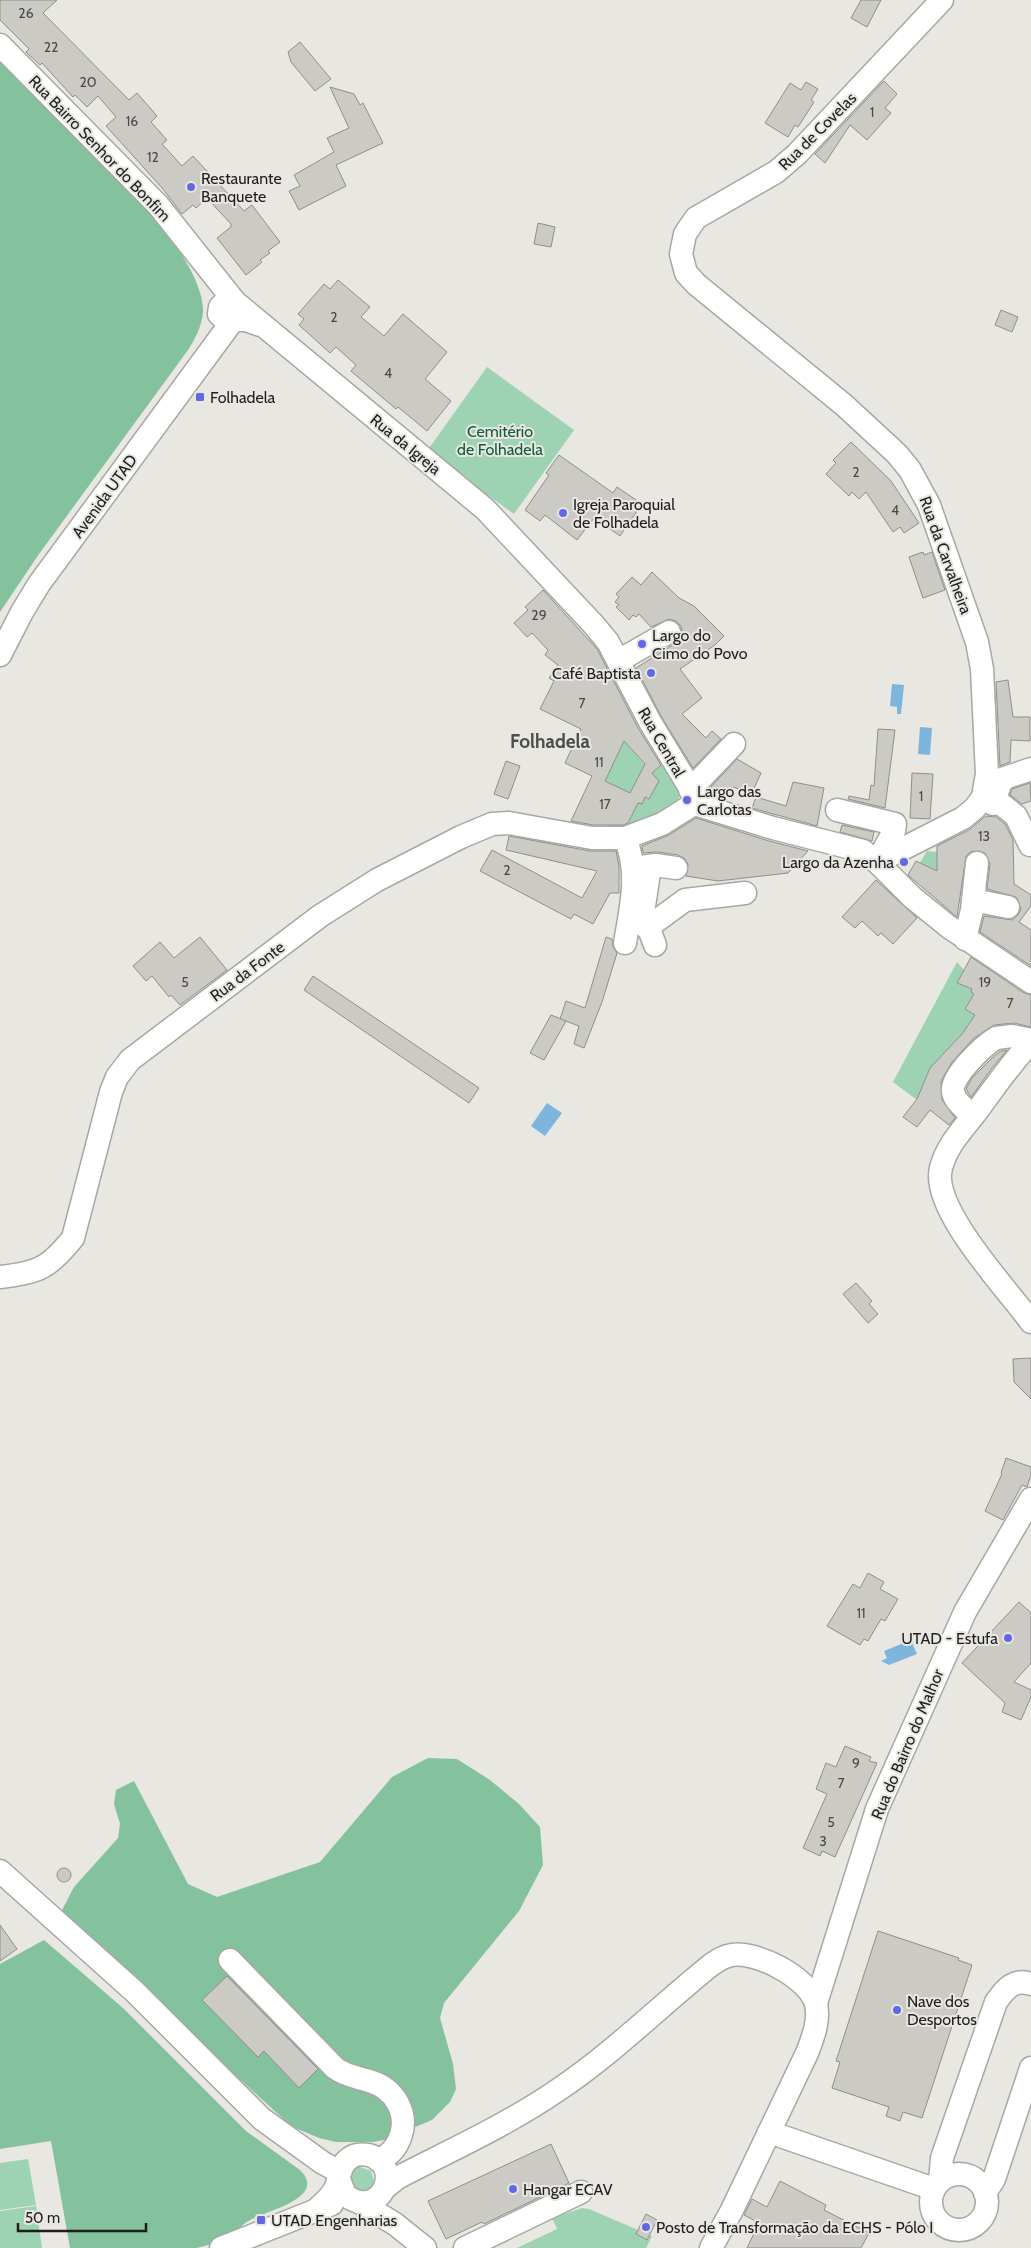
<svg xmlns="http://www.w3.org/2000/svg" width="1031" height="2248" font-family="Cabin,sans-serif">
	<rect width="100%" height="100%" fill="#e8e7e2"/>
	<g fill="#9dd3b3">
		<polygon points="487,367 574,430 514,514 427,451"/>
		<polygon points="624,741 652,773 668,759 680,793 678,802 639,826 606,828 624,791 605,781"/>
		<polygon points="927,851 937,852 949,878 920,863"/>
		<polygon points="957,962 964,970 957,983 972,989 971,992 974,994 965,1009 975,1015 962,1034 930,1069 917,1100 893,1082"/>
		<polygon points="28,2159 36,2205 0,2210 0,2163"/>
		<polygon points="358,2166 371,2171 374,2181 371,2190 358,2196 346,2174"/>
		<polygon points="36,2206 42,2248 0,2248 0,2211"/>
		<polygon points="582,2208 589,2209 652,2236 646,2248 517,2248 557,2229 552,2218"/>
	</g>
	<g fill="#84c29e">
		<path d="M0 57C49 106 205 244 203 312 202 326 195 339 188 350L39 554 0 612Z"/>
		<polygon points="428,1758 457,1759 490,1780 519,1804 540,1827 543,1865 519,1911 444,2003 440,2018 453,2064 456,2089 450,2102 432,2120 384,2140 373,2142 336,2142 319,2138 291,2126 60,1914 74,1887 118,1838 120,1824 114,1804 116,1790 134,1781 188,1884 217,1897 320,1862 392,1777"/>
		<path d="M44 1940 123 2008 246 2131 300 2170C330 2200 258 2212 245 2223 241 2226 239 2231 236 2235 231 2239 203 2247 196 2248 155 2248 111 2248 70 2248L51 2141 0 2149V1964Z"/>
	</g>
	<g fill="#7eb5dd">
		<polygon points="892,684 904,685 901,714 897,714 897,707 890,706"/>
		<polygon points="920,727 932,728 930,755 918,754"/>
		<polygon points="547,1103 562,1113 545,1136 531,1126"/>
		<polygon points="911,1640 917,1654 889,1665 881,1661 887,1658 884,1651"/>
	</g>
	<g fill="#cbcac5" stroke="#8f8f8a" fill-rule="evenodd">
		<polygon points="0,0 57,0 43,13 129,100 137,93 157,116 151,122 167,140 162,144 182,166 193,156 244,211 252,205 280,242 268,251 270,253 260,260 262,262 246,275 217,238 231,227 231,224 207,198 196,208 193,205 182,214 163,189 106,126 116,117 98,96 87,107 75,95 73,97 42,63 40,65 26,52 29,49 0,20"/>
		<polygon points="861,0 881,0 867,27 851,18"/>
		<polygon points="300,42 331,79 315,91 291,62 288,52"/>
		<polygon points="884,81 897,94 885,108 891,113 867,140 850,125 825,163 815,154"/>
		<polygon points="806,82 818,89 811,100 814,102 798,127 795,125 788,137 765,123 790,83 801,90"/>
		<polygon points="330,87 354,94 360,105 363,103 383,143 336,165 346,186 299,210 289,191 300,186 294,175 334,152 327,138 349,128"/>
		<polygon points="538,223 555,227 551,247 534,244"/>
		<polygon points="338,280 370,307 361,317 384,336 403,314 447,352 425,379 451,401 427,431 398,407 396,409 351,371 356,365 336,347 330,353 299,325 304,319 298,314 324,284 330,289"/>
		<polygon points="1001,310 1018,317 1012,332 995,325"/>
		<polygon points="851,442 891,481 919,523 904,533 900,527 893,532 866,492 859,499 852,492 849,496 826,474 836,463 833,460"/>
		<polygon points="559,455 613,493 617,487 642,504 620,536 594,518 577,540 545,515 540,521 525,510 549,475 546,473"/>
		<polygon points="923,552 924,555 932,552 945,590 923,598 909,557"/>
		<polygon points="652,572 679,598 694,606 724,636 715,645 680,669 702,698 682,714 706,738 712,731 721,739 693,768 661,716 636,668 676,643 682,633 681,626 676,621 669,619 651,627 639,614 636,617 633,615 629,620 616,607 619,605 615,602 619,597 616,594 632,577 641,585"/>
		<path d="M543 590 597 649 638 728 661 765 652 773 659 781 649 799 645 797 642 804 638 803 628 823 623 825H593L571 821 592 776 565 763 581 729 540 709 554 681 549 678 558 665 545 655 548 650 532 633 527 637 514 623 528 610 525 607ZM624 741 645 764 630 793 605 781Z"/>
		<polygon points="1008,680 1013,717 1030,717 1030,741 1011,740 1010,762 1000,766 996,682"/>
		<polygon points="878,729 895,730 885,808 848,799 849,796 869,800 871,785 874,786"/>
		<polygon points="737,759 761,773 751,795 734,787 723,799 710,795 707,791"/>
		<polygon points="506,761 520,766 508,799 494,794"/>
		<polygon points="912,773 933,774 930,819 910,818"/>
		<polygon points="793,782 824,788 817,826 752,808 756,797 786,806"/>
		<polygon points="1030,783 1031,801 1022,804 1010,795 1012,789"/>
		<polygon points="986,816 996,817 1005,824 1013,840 1014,884 1031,895 1031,906 1019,922 1031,930 1031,966 980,932 984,916 1012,920 1018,915 1021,909 1016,897 987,889 990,864 985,853 972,851 966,856 957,917 908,875 916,861 937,871 937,846 969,830"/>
		<polygon points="696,818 769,841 808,851 788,873 718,881 686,876 688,864 684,858 678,855 657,852 643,853 642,846 669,835"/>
		<polygon points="842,825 874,832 872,841 840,832"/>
		<polygon points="509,836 590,851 616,851 619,866 619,893 610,893 593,924 574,914 571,919 480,871 492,850 582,898 597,871 506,850"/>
		<polygon points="876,880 917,918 893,944 881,933 878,936 862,921 855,928 842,917"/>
		<polygon points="200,937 227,970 180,1005 171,995 169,997 152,976 146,981 133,966 160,942 174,958"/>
		<polygon points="606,937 612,939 613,947 617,953 602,1002 584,1048 574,1044 579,1026 560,1019 566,1001 585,1008"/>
		<polygon points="971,957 1024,993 1031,995 1031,1027 1014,1023 994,1025 974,1038 952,1062 941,1081 942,1100 955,1118 949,1125 930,1110 917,1127 903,1117 917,1099 930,1068 962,1034 975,1015 965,1009 974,994 971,992 972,989 957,983"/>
		<polygon points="313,976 479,1088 469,1103 304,990"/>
		<polygon points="551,1015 566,1021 544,1060 530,1053"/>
		<polygon points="1007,1050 992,1068 971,1097 966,1089 972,1078 992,1058 1001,1051"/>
		<polygon points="856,1283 872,1301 869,1304 878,1314 868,1323 843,1294"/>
		<polygon points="1031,1358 1031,1399 1014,1382 1013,1359"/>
		<polygon points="1006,1458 1031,1467 1031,1475 1027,1487 1022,1485 1003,1520 985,1511 1002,1474 1001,1473"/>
		<polygon points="868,1573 884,1582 880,1589 898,1599 885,1621 881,1619 868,1641 864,1639 860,1645 827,1626 853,1584 860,1588"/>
		<polygon points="1019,1602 1031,1613 1031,1663 1014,1682 1031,1690 1031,1697 1021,1720 1002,1712 1005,1703 962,1663"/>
		<polygon points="845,1746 871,1757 869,1761 877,1763 835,1857 822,1851 820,1856 803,1848 827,1794 816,1789 826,1763 836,1767"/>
		<circle cx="64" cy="1875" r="7"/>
		<polygon points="0,1925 17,1949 0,1961"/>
		<polygon points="878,1931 959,1958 958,1960 972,1965 922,2118 903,2112 900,2121 886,2116 889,2107 832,2088 840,2062 836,2061"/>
		<polygon points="227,1976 318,2069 299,2088 264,2051 258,2057 202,2000"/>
		<polygon points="551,2144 569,2183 484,2224 482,2222 446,2239 428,2201"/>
		<polygon points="780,2181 826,2205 824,2210 869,2233 861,2248 747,2248 759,2223 744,2215 752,2199 767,2207"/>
		<polygon points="646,2214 657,2220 647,2240 636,2234"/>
	</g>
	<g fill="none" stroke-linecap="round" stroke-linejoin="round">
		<defs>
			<g id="minor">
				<polyline points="0,45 158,205 235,302"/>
				<polyline points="260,325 246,320 225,320 219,314 220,307 226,301 235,302 485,509 594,625 608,642 650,722 701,806 773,828 863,851 877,862 913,898 949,927 1031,982"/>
				<polyline points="0,655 22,612 39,584 239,312"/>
				<polyline points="618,661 669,632"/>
				<polyline points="690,790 734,744"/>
				<polyline points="996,800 1016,816 1030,845"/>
				<polyline points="993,804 1002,779 1031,769"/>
				<polyline points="837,810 895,824 894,831 877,862"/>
				<path d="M625 838C640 873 631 906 625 943"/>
				<polyline points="877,862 963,818 975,808 983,797 987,774 982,669 977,642 929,505 910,470 897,454 844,405 696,284 686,273 681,254 685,234 696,218 776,172 797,154 942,0"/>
				<polyline points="650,866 643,913 655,945"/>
				<polyline points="635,868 655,865 676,868"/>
				<polyline points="973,900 1008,907"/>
				<polyline points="647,928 685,900 745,893"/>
				<polyline points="965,939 972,910 977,863"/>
				<path d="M1031 1042C1011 1063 994 1088 977 1111 963 1129 947 1145 941 1168 930 1208 1008 1290 1031 1322"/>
				<path d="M973 1116C966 1110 955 1102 953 1092 950 1077 983 1046 996 1038L1012 1036 1031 1040"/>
				<path d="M0 1277C38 1273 49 1268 73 1238L111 1092 117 1077 130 1060 320 916 377 880 461 837 492 824 509 823 592 838H625L662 824 697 802"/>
				<polyline points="0,1871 135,1992 262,2119 323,2163 340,2172"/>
				<path d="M230 1960 335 2068C347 2077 359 2077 372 2082 394 2089 408 2112 401 2135 397 2147 390 2156 378 2160"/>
				<polyline points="816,2003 877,1809 965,1612 1031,1499"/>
				<polyline points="769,2132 934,2189"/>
				<circle cx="959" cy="2202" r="28"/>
				<path d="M940 2181 942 2158 996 2002C1005 1989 1014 1978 1031 1984"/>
				<path d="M386 2187 397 2178C451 2150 507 2125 558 2090 612 2054 660 2006 711 1965 718 1960 724 1956 732 1955 757 1951 806 1977 815 2001 821 2017 813 2038 807 2053L732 2210 711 2248"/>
				<polyline points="985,2193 994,2179 1031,2068"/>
				<polyline points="359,2202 395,2224 425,2248"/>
				<path d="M317 2209C324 2203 331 2197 335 2189 340 2178 339 2165 350 2158 355 2154 363 2154 369 2155 405 2165 381 2222 345 2195L339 2179"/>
				<polyline points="221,2248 332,2204"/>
				<polyline points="465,2248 581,2192"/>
			</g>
		</defs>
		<use href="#minor" stroke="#a8a8a3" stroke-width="25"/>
		<use href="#minor" stroke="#fff" stroke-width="22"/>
	</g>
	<g fill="#6169e1" stroke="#e8e7e2" stroke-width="2">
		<circle cx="191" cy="187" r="5"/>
		<rect x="195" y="392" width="10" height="10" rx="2.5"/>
		<circle cx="563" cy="513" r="5"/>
		<circle cx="642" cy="644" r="5"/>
		<circle cx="651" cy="673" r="5"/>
		<circle cx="687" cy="800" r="5"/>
		<circle cx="904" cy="862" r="5"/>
		<circle cx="1008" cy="1638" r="5"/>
		<circle cx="897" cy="2010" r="5"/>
		<circle cx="513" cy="2189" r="5"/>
		<rect x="256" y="2215" width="10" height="10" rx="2.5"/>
		<circle cx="646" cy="2227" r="5"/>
	</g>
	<g text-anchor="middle" stroke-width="4" stroke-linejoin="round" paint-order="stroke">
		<g font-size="14" fill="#4a4947">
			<text x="26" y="18">26</text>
			<text x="51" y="52">22</text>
			<text x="88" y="87">20</text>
			<text x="872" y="117">1</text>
			<text x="132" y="126">16</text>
			<text x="153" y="162">12</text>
			<text x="334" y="322">2</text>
			<text x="388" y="378">4</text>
			<text x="856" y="477">2</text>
			<text x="895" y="515">4</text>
			<text x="539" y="620">29</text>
			<text x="582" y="708">7</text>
			<text x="599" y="767">11</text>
			<text x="921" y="801">1</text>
			<text x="605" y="809">17</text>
			<text x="984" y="841">13</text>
			<text x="507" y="875">2</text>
			<text x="185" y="987">5</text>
			<text x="985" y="987">19</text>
			<text x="1010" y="1008">7</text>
			<text x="861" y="1618">11</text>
			<text x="856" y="1768">9</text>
			<text x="841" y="1788">7</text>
			<text x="831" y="1827">5</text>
			<text x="823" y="1846">3</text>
		</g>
		<g font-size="16" fill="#1f1e1d" stroke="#e8e7e2">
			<text transform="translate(817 131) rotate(-45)" y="6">Rua de Covelas</text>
			<text transform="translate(100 148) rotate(46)" y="6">Rua Bairro Senhor do Bonfim</text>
			<text transform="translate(406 444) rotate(39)" y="6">Rua da Igreja</text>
			<text transform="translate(104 496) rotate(-54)" y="6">Avenida UTAD</text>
			<text transform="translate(946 555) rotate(70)" y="6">Rua da Carvalheira</text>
			<text transform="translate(662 742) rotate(60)" y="6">Rua Central</text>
			<text transform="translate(247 971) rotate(-37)" y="6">Rua da Fonte</text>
			<text transform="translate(907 1744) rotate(-67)" y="6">Rua do Bairro do Malhor</text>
		</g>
		<g font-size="16" fill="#1f1e1d" stroke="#e8e7e2" text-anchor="start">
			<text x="201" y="184">Restaurante<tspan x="201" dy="18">Banquete</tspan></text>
			<text x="210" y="403">Folhadela</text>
			<text x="573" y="510">Igreja Paroquial<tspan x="573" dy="18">de Folhadela</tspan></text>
			<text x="652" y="641">Largo do<tspan x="652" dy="18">Cimo do Povo</tspan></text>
			<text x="641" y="679" text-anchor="end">Café Baptista</text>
			<text x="697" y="797">Largo das<tspan x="697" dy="18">Carlotas</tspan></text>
			<text x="894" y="868" text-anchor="end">Largo da Azenha</text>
			<text x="998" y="1644" text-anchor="end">UTAD - Estufa</text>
			<text x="907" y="2007">Nave dos<tspan x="907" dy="18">Desportos</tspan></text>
			<text x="523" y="2195">Hangar ECAV</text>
			<text x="271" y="2226">UTAD Engenharias</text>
			<text x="656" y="2233">Posto de Transformação da ECHS - Pólo I</text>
		</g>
		<g font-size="16" fill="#0e5a39" stroke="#e8e7e2">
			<text x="500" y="437">Cemitério<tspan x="500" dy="18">de Folhadela</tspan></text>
		</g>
		<g font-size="19" font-weight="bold" fill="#4e4e4a" stroke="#e8e7e2">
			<text x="550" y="748">Folhadela</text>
		</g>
	</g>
	<path d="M18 2223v8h128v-8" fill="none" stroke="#1f1e1d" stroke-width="2.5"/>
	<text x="25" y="2223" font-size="15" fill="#1f1e1d" stroke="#e8e7e2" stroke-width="4" paint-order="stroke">50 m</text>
</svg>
